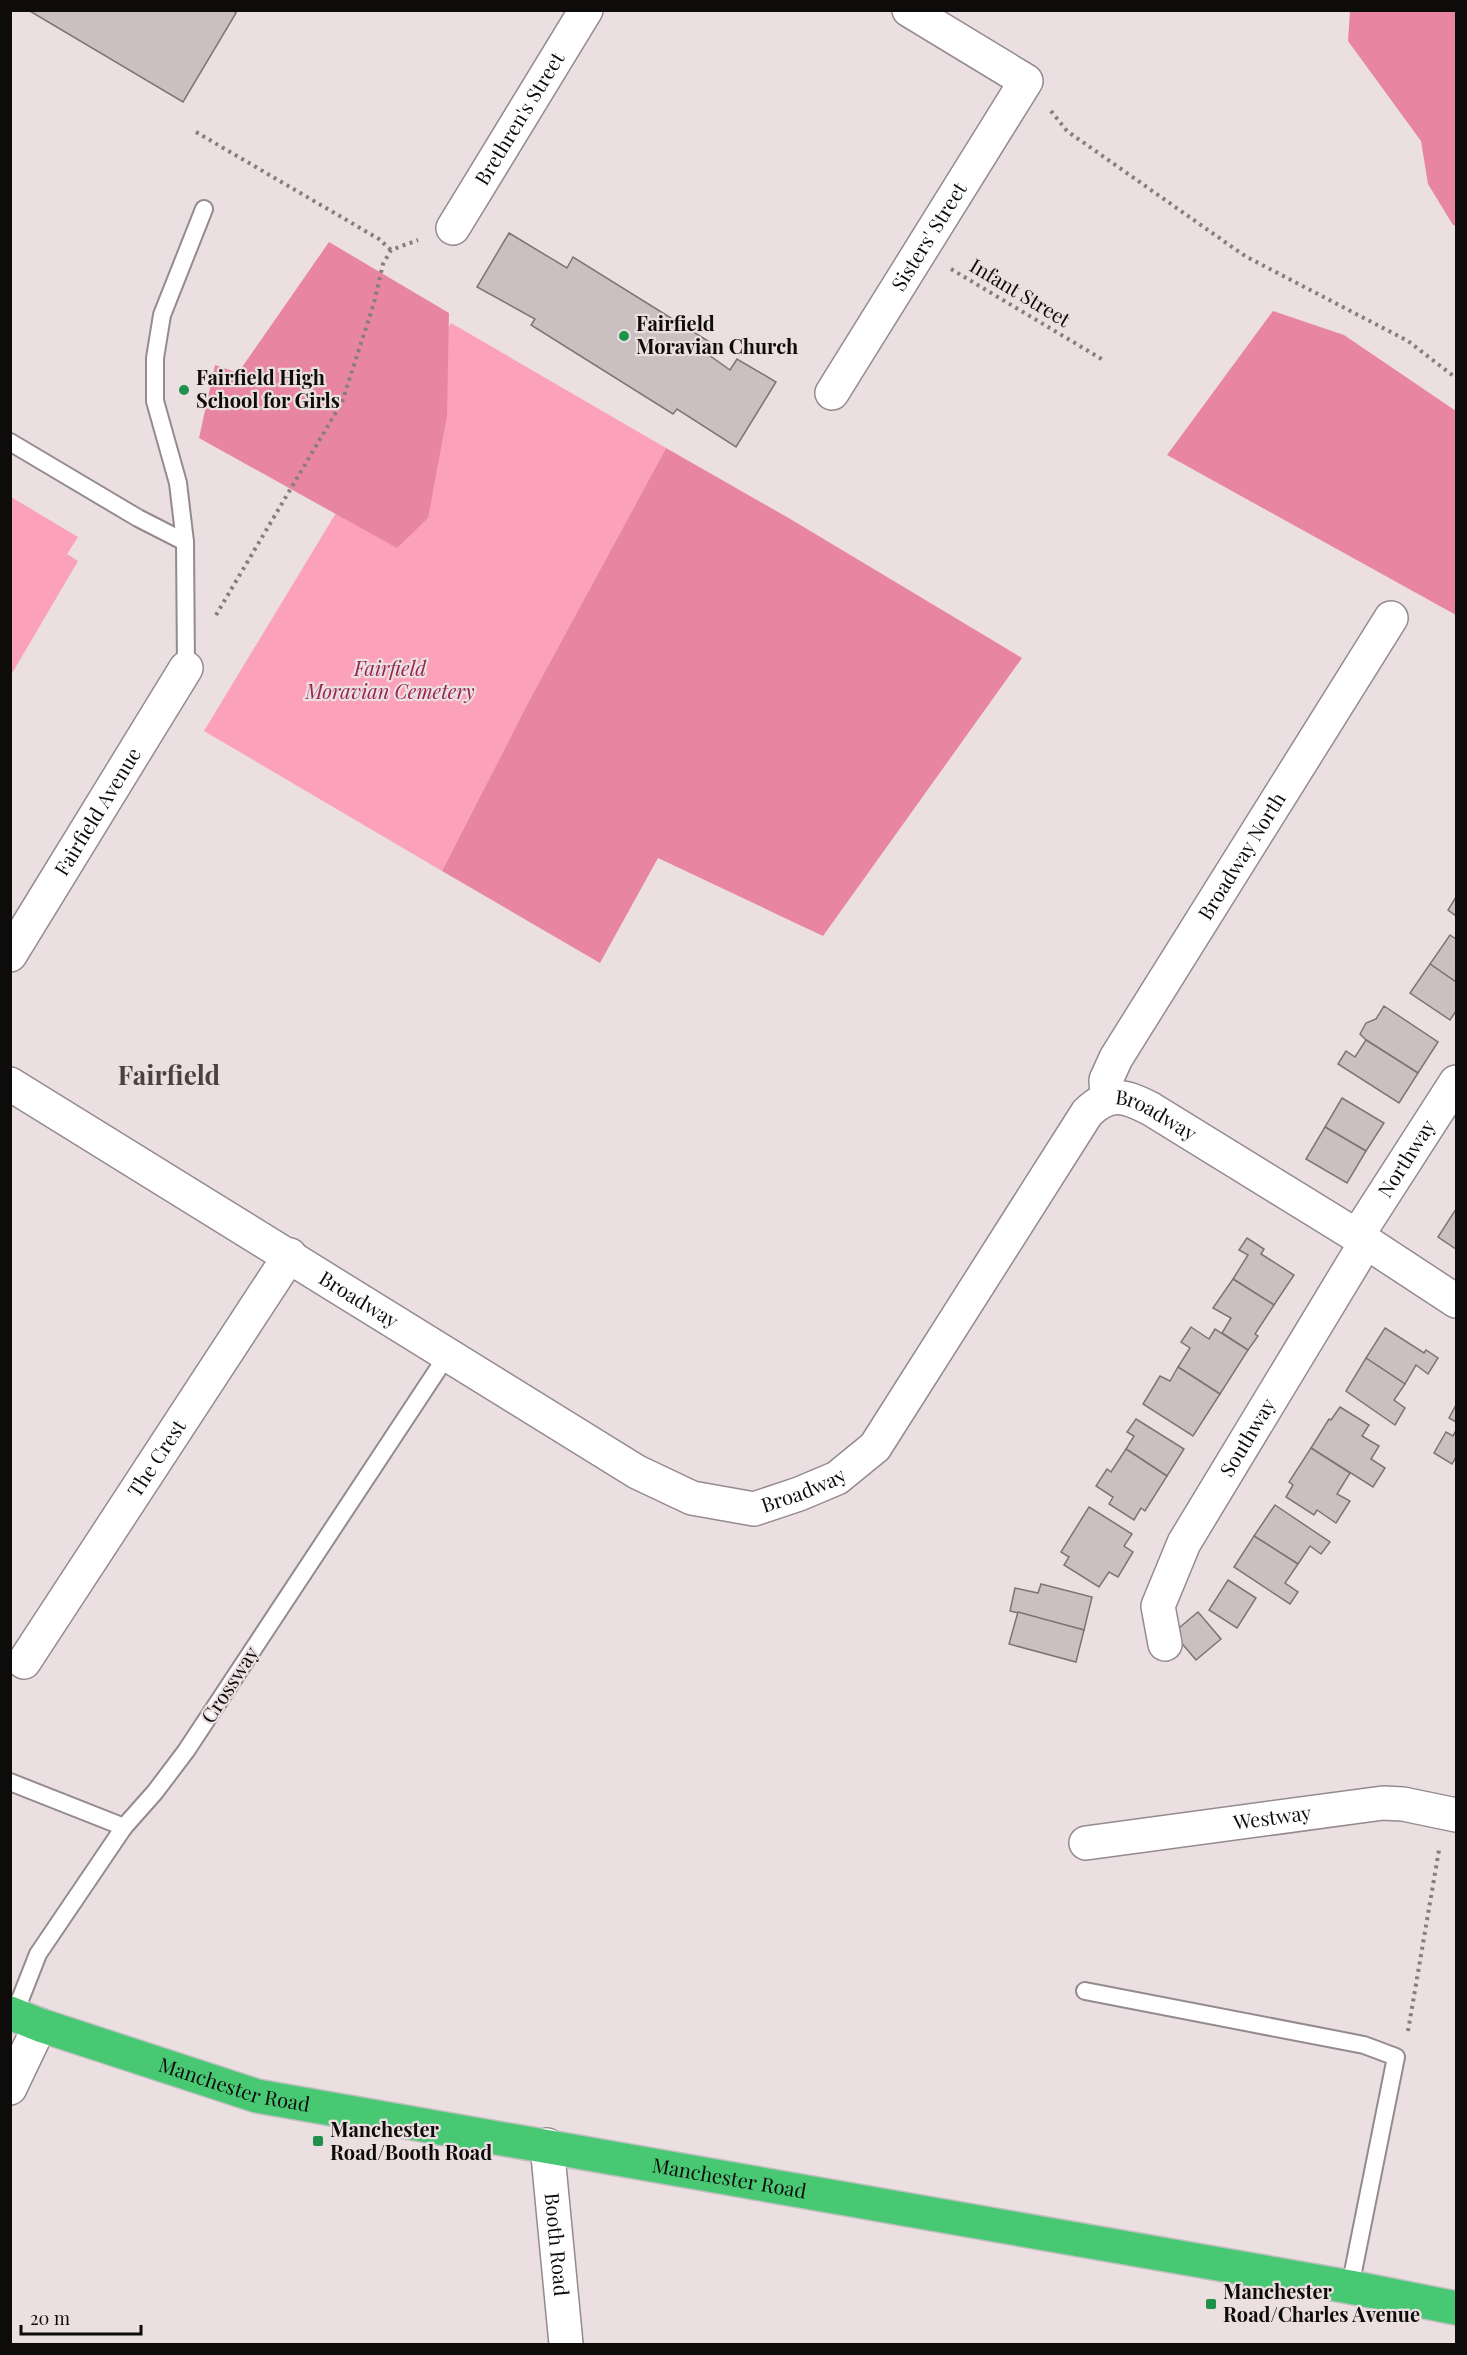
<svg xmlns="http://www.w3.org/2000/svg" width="1467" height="2355" font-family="'Playfair Display',serif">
	<rect width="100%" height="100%" fill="#ebdfe1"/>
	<g fill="#fba1b9">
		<polygon points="451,323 666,448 529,701 442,871 204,731"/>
		<polygon points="11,497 78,537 67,554 78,561 11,675"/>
	</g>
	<g fill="#e886a1">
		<polygon points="1350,11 1456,11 1456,226 1453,225 1428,184 1421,141 1348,41"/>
		<polygon points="329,242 449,313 447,416 428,518 397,548 199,438 215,365 238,373"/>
		<polygon points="1273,311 1344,335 1456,411 1456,615 1167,455"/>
		<polygon points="666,448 792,520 1022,658 823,936 658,858 600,963 442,871 529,701"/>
	</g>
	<g fill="#cabfc1" stroke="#7e7375" stroke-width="1.5">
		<polygon points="28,10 232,10 236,13 183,102"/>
		<polygon points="509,233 567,268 573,257 716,346 709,355 730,370 737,359 776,382 736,447 677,409 673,414 531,325 535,319 477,287"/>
		<polygon points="1456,897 1456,916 1448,910"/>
		<polygon points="1450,935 1456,939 1456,982 1430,964"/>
		<polygon points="1430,964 1456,982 1456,1011 1450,1020 1410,993"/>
		<polygon points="1384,1006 1438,1042 1418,1073 1366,1040 1360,1034 1366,1023 1376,1019"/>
		<polygon points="1366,1040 1418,1073 1399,1103 1338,1064 1346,1051 1355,1057"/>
		<polygon points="1342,1098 1384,1123 1366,1151 1325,1127"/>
		<polygon points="1325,1127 1366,1151 1347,1183 1306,1159"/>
		<polygon points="1456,1209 1456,1249 1438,1237"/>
		<polygon points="1247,1238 1264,1249 1261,1254 1294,1275 1274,1305 1233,1279 1248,1255 1239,1250"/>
		<polygon points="1233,1279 1274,1305 1255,1334 1258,1336 1248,1350 1222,1333 1231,1318 1213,1308"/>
		<polygon points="1191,1327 1209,1339 1215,1329 1248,1350 1220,1394 1178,1367 1190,1348 1181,1342"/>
		<polygon points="1385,1328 1424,1353 1426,1350 1438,1358 1428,1374 1416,1365 1405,1384 1366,1358"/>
		<polygon points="1366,1358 1405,1384 1394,1400 1405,1408 1395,1425 1346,1391"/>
		<polygon points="1178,1367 1220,1394 1193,1436 1143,1404 1160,1376 1170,1381"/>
		<polygon points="1456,1405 1456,1422 1449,1418"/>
		<polygon points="1340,1407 1369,1425 1362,1436 1379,1446 1371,1459 1385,1468 1373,1487 1311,1448 1329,1419 1331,1420"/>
		<polygon points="1136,1419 1184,1449 1167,1476 1126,1449 1134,1436 1127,1432"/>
		<polygon points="1456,1430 1456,1457 1452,1464 1434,1453 1446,1432 1453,1436"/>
		<polygon points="1311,1448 1350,1473 1337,1494 1350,1501 1336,1523 1317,1510 1314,1515 1286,1497 1293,1485 1289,1482"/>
		<polygon points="1126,1449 1167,1476 1145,1511 1141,1508 1134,1520 1109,1504 1113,1497 1096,1486 1107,1469 1111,1472"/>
		<polygon points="1275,1505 1330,1542 1321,1554 1310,1546 1298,1564 1254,1536"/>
		<polygon points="1089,1507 1132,1534 1124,1546 1133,1552 1118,1577 1109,1572 1099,1587 1064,1565 1069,1557 1061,1552"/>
		<polygon points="1254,1536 1298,1564 1285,1583 1298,1592 1290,1604 1234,1567"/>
		<polygon points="1228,1580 1256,1598 1237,1628 1209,1610"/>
		<polygon points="1041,1584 1092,1597 1084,1630 1010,1611 1015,1588 1038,1593"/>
		<polygon points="1018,1612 1084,1630 1076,1662 1009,1644"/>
		<polygon points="1198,1612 1221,1639 1196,1660 1173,1633"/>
	</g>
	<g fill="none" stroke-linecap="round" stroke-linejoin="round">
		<defs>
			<g id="lane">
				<polyline points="10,442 138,518 185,542"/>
				<polyline points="186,668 185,542 178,483 155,401 155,358 162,315 204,209"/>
				<polyline points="10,1782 124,1827"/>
				<polyline points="1085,1991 1364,2045 1396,2057 1350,2287"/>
				<polyline points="14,2015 38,1954 124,1827 155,1792 186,1751 448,1354"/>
			</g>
			<g id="street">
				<path id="s1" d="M453 228 586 10"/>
				<path id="s2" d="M832 393 1026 81 909 10"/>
				<path id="s3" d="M10 955 186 668"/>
				<path id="s4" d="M10 1084 637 1472 692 1498 754 1509 799 1494 837 1478 875 1447 1087 1113C1109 1091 1124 1095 1151 1109L1357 1236 1456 1301"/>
				<path id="s5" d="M1107 1097 1106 1080 1116 1058 1391 618"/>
				<path id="s6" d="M1357 1236 1456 1082"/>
				<path id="s7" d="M1165 1644 1158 1606 1184 1543 1366 1242"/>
				<path id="s8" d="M24 1662 290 1255"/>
				<path id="s9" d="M1086 1843 1383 1803 1403 1804 1456 1815"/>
				<polyline points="10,2088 40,2025"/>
				<path id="s10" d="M547 2145 566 2344"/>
			</g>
			<g id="highway">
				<path id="s11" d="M10 2013 40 2025 257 2096 1350 2287 1456 2308"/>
			</g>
		</defs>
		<use href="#lane" stroke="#958a8d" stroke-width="20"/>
		<use href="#street" stroke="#958a8d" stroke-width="36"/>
		<use href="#highway" stroke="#c0c0c0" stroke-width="36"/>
		<g stroke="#857d7e" stroke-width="4" stroke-dasharray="3 4.5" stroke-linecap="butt">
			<polyline points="1051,111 1067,131 1245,256 1408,341 1456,378"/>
			<polyline points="196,132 379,239 391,250"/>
			<polyline points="951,269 1105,361"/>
			<polyline points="216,615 342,402 374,303 383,264 391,250 418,240"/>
			<polyline points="1408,2031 1439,1850"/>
		</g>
		<use href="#lane" stroke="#fff" stroke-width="16"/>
		<use href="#street" stroke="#fff" stroke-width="33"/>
		<use href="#highway" stroke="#49c874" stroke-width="33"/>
	</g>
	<g fill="#1e914b" stroke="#ebdfe1" stroke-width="2">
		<circle cx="624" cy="336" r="6"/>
		<circle cx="184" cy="390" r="6"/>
		<rect x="312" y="2135" width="12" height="12" rx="3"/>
		<rect x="1205" y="2298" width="12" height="12" rx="3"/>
	</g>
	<g text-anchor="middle" stroke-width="4.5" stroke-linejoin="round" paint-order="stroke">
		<g font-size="20" fill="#0e0b0b" stroke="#ebdfe1">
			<text dy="7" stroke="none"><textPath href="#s1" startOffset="128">Brethren's Street</textPath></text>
			<text dy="7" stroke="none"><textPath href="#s2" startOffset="184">Sisters' Street</textPath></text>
			<text transform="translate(1020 293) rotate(31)" y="7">Infant Street</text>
			<text dy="7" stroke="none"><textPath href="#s3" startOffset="168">Fairfield Avenue</textPath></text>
			<text dy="7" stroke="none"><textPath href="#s5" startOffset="279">Broadway North</textPath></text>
			<text dy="7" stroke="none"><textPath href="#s4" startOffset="1472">Broadway</textPath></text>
			<text dy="7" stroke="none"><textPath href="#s6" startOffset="92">Northway</textPath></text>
			<text dy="7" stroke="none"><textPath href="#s4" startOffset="410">Broadway</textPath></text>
			<text dy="7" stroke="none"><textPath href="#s7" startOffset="230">Southway</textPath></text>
			<text dy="7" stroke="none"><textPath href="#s8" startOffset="243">The Crest</textPath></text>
			<text dy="7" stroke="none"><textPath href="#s4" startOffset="914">Broadway</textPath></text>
			<text transform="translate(230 1685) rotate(-57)" y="7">Crossway</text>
			<text dy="7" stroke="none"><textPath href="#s9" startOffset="188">Westway</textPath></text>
			<text dy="7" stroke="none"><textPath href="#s11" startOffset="236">Manchester Road</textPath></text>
			<text dy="7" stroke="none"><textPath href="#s11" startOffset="740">Manchester Road</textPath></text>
			<text dy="7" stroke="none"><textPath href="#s10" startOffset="100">Booth Road</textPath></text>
		</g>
		<g font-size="20" font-weight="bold" fill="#0e0b0b" stroke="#ebdfe1" text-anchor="start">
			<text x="636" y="331">Fairfield<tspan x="636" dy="23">Moravian Church</tspan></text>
			<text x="196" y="385">Fairfield High<tspan x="196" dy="23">School for Girls</tspan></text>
			<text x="330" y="2137">Manchester<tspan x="330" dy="23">Road/Booth Road</tspan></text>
			<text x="1223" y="2299">Manchester<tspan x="1223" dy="23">Road/Charles Avenue</tspan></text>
		</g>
		<g font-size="20" font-style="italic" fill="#972450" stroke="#ebdfe1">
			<text x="390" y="676">Fairfield<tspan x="390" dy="23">Moravian Cemetery</tspan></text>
		</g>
		<g font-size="26" font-weight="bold" fill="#4a4143" stroke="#ebdfe1">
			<text x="169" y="1085">Fairfield</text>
		</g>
	</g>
	<rect width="1467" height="2355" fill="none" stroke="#0e0b0b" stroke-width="24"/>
	<path d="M21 2325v9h120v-9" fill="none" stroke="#0e0b0b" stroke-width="3"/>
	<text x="30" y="2325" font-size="18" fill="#0e0b0b" stroke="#ebdfe1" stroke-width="4.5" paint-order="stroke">20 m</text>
</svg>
